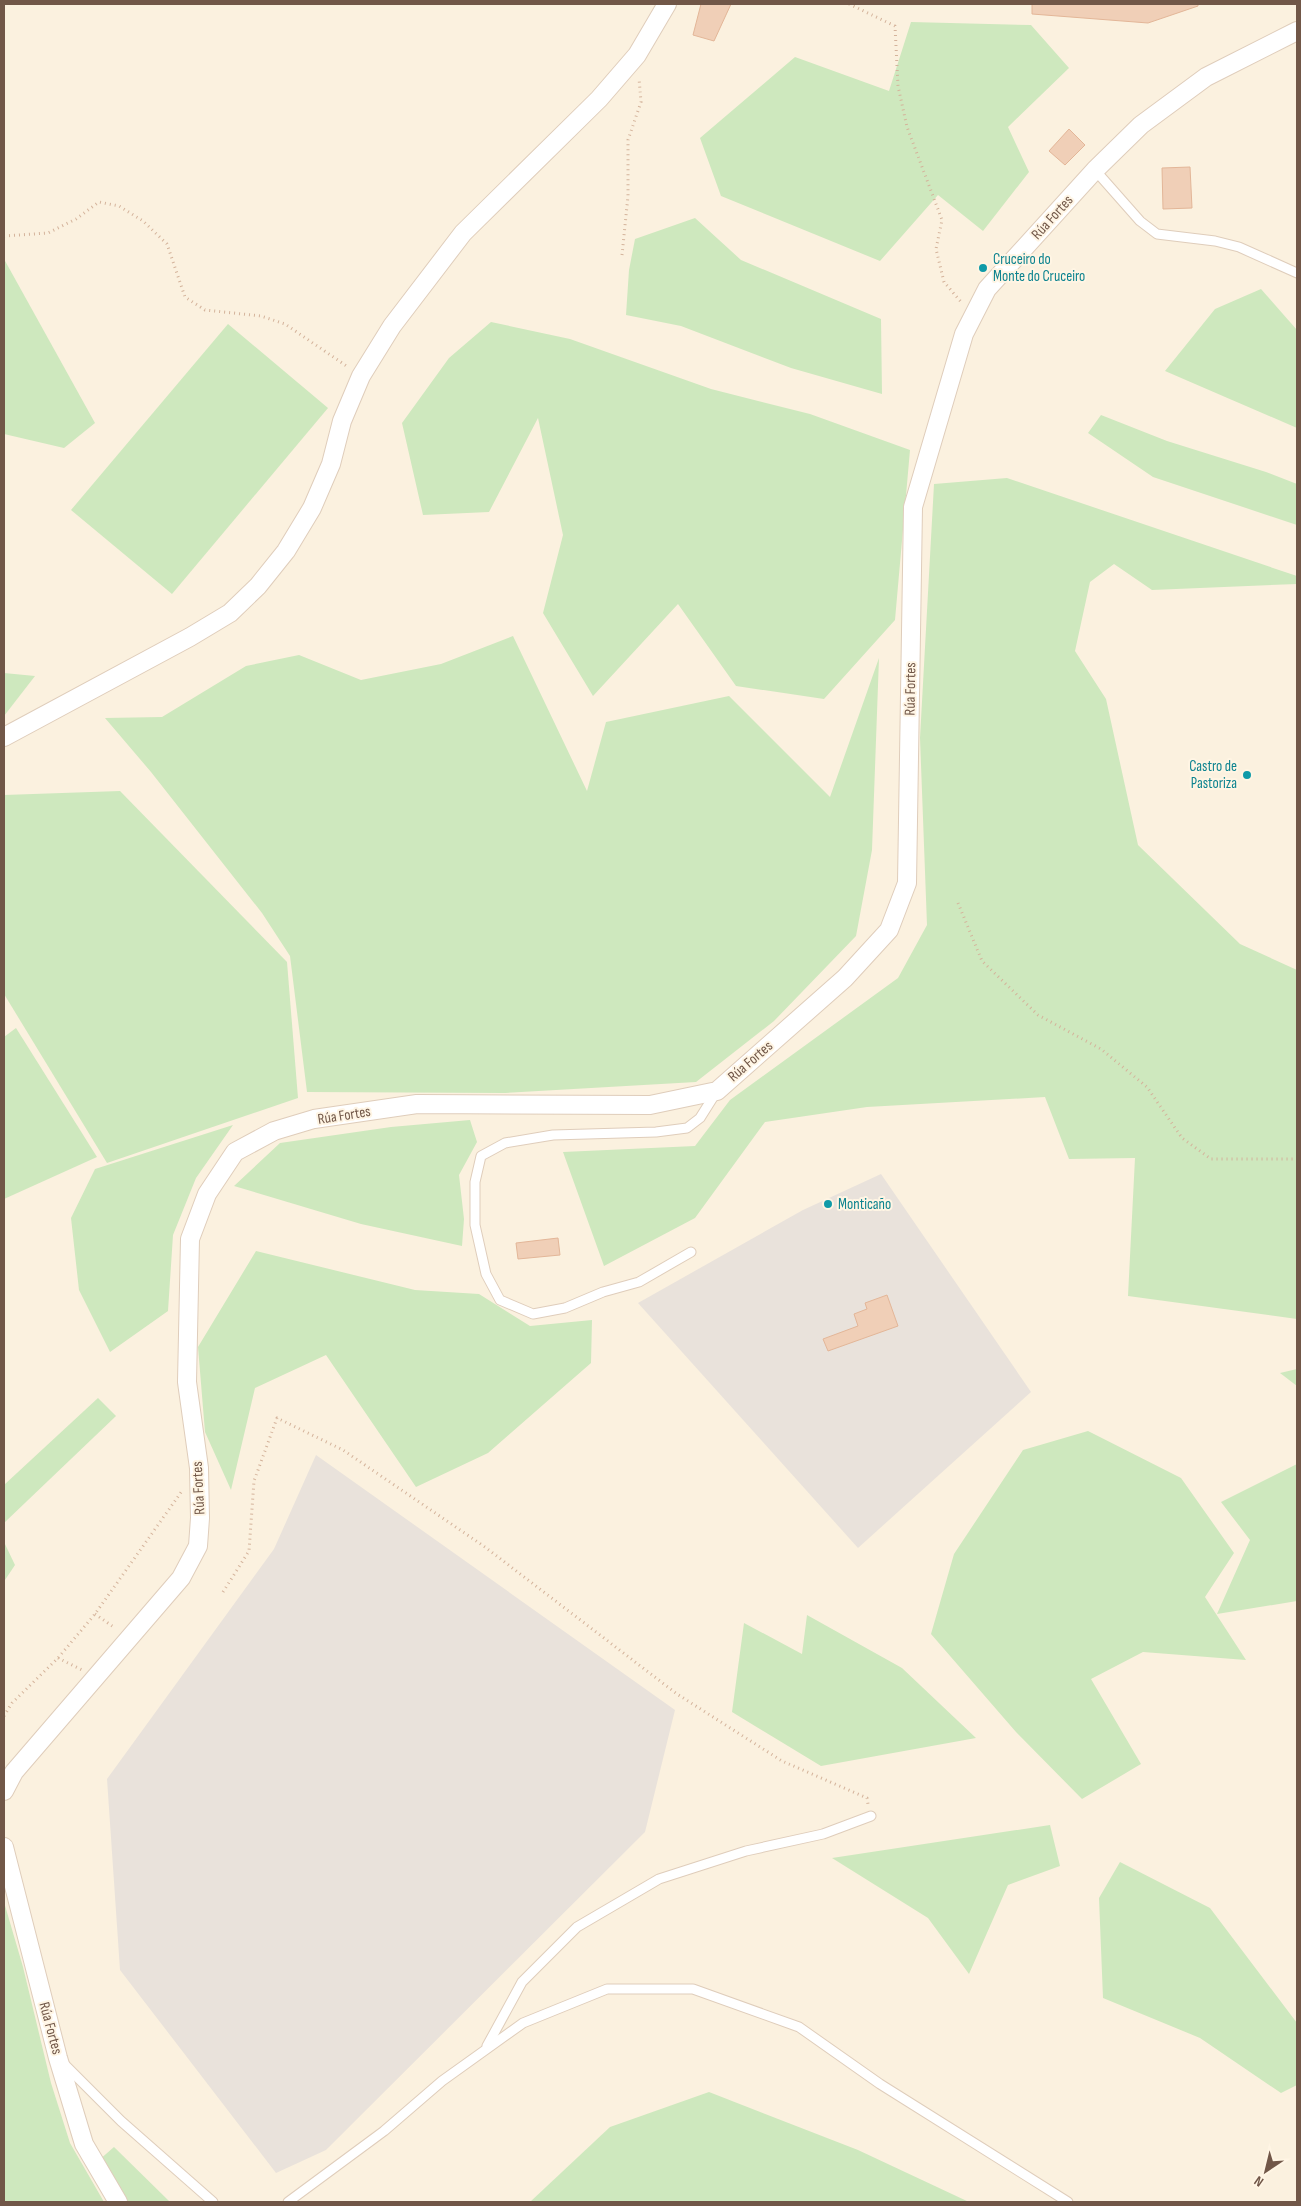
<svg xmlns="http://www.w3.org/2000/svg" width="1301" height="2206" font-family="'Sofia Sans Condensed',sans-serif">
	<rect width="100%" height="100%" fill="#fbf1df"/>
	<g fill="#e9e2db">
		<polygon points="881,1174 1031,1392 858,1548 638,1303 803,1210"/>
		<polygon points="316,1455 675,1710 645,1832 326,2150 276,2173 120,1970 107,1779 274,1549"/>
	</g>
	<g fill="#cee8be">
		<polygon points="911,22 1031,25 1069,68 1008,127 1029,172 983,231 938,195 880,261 721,196 700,138 795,57 889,91"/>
		<polygon points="695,218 741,260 881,319 882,394 791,368 681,326 626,315 629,270 635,239"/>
		<polygon points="4,259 95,423 64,448 4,434"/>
		<polygon points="1261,289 1297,330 1297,428 1165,371 1215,309"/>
		<polygon points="491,322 570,339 711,389 810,414 910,450 895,620 824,699 736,686 678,604 593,696 543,613 563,535 538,418 489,512 423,515 402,423 449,358"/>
		<polygon points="228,324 328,408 172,594 71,510"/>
		<polygon points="1101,415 1167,441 1266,472 1297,484 1297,525 1153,477 1088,433"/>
		<polygon points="1007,478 1297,576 1297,584 1152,590 1114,564 1090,582 1075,651 1106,699 1138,845 1240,944 1297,970 1297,1319 1128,1296 1135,1158 1069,1159 1045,1097 867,1107 765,1122 695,1218 604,1266 563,1152 695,1146 730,1100 898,978 927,925 920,738 934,484"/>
		<polygon points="513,636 587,791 606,722 729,696 830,797 879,658 872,850 856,936 774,1021 696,1082 505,1093 307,1092 290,956 262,913 151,772 105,718 162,717 246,666 299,655 361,680 441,664"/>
		<polygon points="4,673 35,676 4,716"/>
		<polygon points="120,791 287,962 298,1098 107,1163 4,994 4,795"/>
		<polygon points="16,1028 97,1157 4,1199 4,1037"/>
		<polygon points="470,1120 477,1142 459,1175 464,1219 462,1246 361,1224 234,1186 280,1143 391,1127"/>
		<polygon points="233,1125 196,1178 173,1235 168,1311 110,1352 79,1290 71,1218 95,1169"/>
		<polygon points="256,1251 415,1290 479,1294 530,1326 592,1320 591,1363 488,1453 416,1487 326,1355 255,1388 231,1490 205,1432 198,1347"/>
		<polygon points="1297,1369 1297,1386 1280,1373"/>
		<polygon points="98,1398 116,1416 4,1523 4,1485"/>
		<polygon points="1088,1431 1181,1478 1234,1553 1205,1597 1246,1660 1143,1652 1091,1679 1141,1764 1082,1799 1016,1732 931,1634 954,1554 1023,1450"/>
		<polygon points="1297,1464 1297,1601 1217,1614 1250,1540 1221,1502"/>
		<polygon points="4,1542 15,1565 5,1580 4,1579"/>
		<polygon points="807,1615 902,1668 976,1738 821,1766 732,1712 744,1623 802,1654"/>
		<polygon points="1050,1825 1060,1866 1008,1885 969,1974 928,1918 832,1858"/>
		<polygon points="1120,1862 1210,1908 1297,2023 1297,2085 1281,2093 1200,2038 1103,1998 1099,1898"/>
		<polygon points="4,1902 23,1967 51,2083 70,2143 104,2202 4,2202"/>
		<polygon points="709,2092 858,2150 969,2202 530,2202 610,2127"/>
		<polygon points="114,2147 170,2202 126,2202 98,2161"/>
	</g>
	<g fill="#f0cfb7" stroke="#e3b698">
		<polygon points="701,4 731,4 714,41 693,35"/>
		<polygon points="1032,4 1198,4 1198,6 1148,23 1032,14"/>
		<polygon points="1069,129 1085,145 1065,165 1049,151"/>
		<polygon points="1190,167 1192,208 1163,209 1162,168"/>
		<polygon points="558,1238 560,1255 518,1259 516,1243"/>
		<polygon points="887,1295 898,1326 828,1351 823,1339 858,1326 854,1314 867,1309 865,1303"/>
	</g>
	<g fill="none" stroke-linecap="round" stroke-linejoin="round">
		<defs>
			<g id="lane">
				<polyline points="1095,170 1140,221 1157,234 1215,241 1239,247 1297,273"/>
				<polyline points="691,1252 639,1282 603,1292 565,1308 533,1314 500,1300 486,1274 475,1225 475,1182 481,1156 505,1143 553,1135 656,1132 687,1128 700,1118 717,1091"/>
				<polyline points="487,2046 522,1982 577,1927 659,1879 746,1851 823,1834 871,1816"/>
				<polyline points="63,2063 121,2121 213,2202"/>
				<polyline points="288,2202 384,2131 442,2081 523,2023 607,1989 693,1989 799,2027 880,2084 1068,2202"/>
			</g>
			<g id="street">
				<polyline points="4,737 190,637 230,613 258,586 286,551 312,508 331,464 342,421 361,376 392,326 463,233 599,99 637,55 667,4"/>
				<polyline points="4,1791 14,1772 181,1578 198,1546 200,1518 199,1468 187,1382 190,1239 207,1194 235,1152 274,1131 314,1119 417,1104 650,1105 717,1091 845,978 889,930 907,883 913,507 964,334 987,289 1095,170 1141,125 1206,77 1297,31"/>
				<polyline points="4,1847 58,2058 84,2144 118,2202"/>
			</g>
		</defs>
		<use href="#lane" stroke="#dfcdbb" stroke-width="11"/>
		<use href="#street" stroke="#dfcdbb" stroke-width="20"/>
		<g stroke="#d4b39b" stroke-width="3" stroke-dasharray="1 4" stroke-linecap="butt">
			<polyline points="849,4 895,26 898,86 907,127 942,220 936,249 944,282 962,303"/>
			<polyline points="4,236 48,233 76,219 99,202 119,206 143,221 167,244 185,297 205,310 261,316 285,324 348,367"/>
			<polyline points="622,255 628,196 628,140 641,102 639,78"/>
			<polyline points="958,903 982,961 1038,1015 1101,1049 1147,1087 1182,1138 1211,1159 1297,1159"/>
			<polyline points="223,1592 249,1551 254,1481 277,1418 343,1450 485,1547 677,1694 782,1761 867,1798 868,1804"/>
			<polyline points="95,1614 115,1628"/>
			<polyline points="58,1658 82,1670"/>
			<polyline points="4,1716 12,1703 58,1658 95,1614 182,1491"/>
		</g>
		<use href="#lane" stroke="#fff" stroke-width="9"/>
		<use href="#street" stroke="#fff" stroke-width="18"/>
	</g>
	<g fill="#0f9aa8" stroke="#fff5e4" stroke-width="2">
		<circle cx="983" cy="268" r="5"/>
		<circle cx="1247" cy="775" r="5"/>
		<circle cx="828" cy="1204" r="5"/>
	</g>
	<g text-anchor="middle" stroke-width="4" stroke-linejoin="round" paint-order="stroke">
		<g font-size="15" fill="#715748" stroke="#fff5e4">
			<text transform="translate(1052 217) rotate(-48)" y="5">Rúa Fortes</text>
			<text transform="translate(910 689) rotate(-89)" y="5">Rúa Fortes</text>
			<text transform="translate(750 1061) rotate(-41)" y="5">Rúa Fortes</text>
			<text transform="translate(344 1115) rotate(-9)" y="5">Rúa Fortes</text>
			<text transform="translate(198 1488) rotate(-93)" y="5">Rúa Fortes</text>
			<text transform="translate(51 2028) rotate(75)" y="5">Rúa Fortes</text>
		</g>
		<g font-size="15" fill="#0d838f" stroke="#fff5e4" text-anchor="start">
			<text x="993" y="264">Cruceiro do<tspan x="993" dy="17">Monte do Cruceiro</tspan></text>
			<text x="1237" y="771" text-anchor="end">Castro de<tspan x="1237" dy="17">Pastoriza</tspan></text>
			<text x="838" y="1209">Monticaño</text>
		</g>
	</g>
	<rect width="1301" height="2206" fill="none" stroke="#715748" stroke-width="10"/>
	<g transform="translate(1266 2171) rotate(215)" stroke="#fff5e4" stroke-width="4" paint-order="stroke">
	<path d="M0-4L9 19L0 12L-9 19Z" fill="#715748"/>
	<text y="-8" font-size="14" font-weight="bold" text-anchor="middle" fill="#715748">N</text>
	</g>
</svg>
